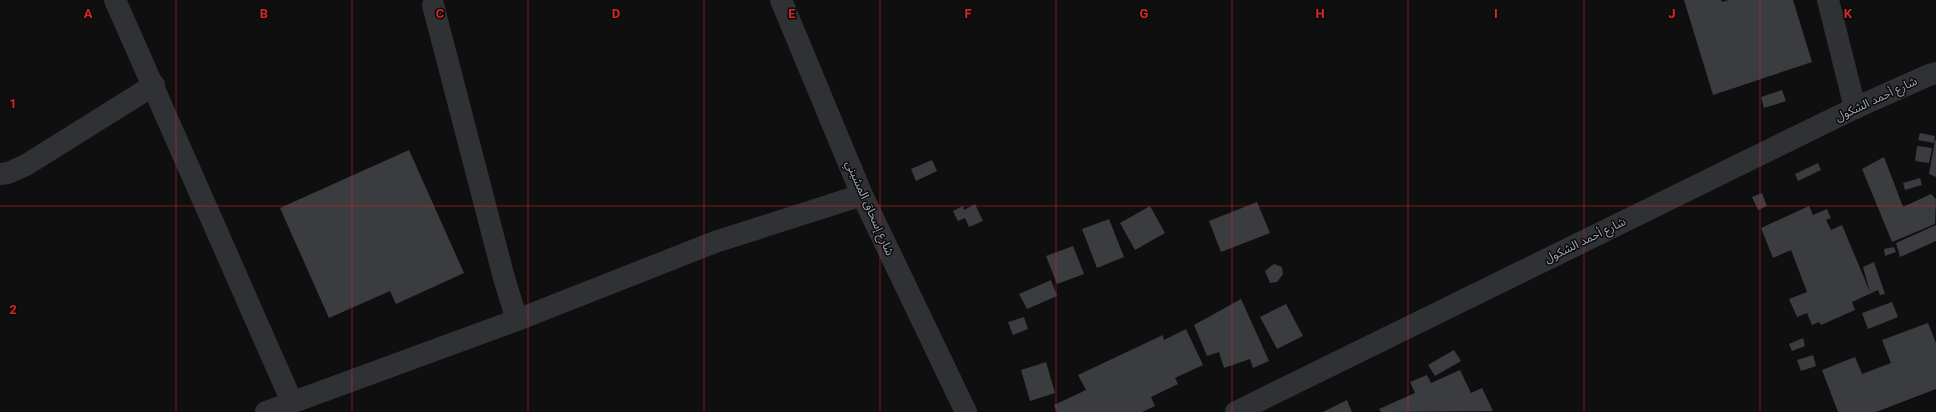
<svg xmlns="http://www.w3.org/2000/svg" width="1936" height="412" font-family="Roboto,'Noto Sans Arabic',sans-serif">
	<rect width="100%" height="100%" fill="#0f0f10"/>
	<g fill="#3b3c40">
		<polygon points="1684,0 1721,0 1722,2 1729,0 1793,0 1812,62 1713,95"/>
		<polygon points="1782,90 1786,101 1764,108 1761,97"/>
		<polygon points="1920,133 1935,136 1934,143 1918,140"/>
		<polygon points="1935,140 1936,140 1936,177 1929,174"/>
		<polygon points="1917,146 1932,148 1929,163 1915,161"/>
		<polygon points="409,150 464,273 396,304 390,291 329,318 280,208"/>
		<polygon points="1884,157 1903,207 1931,194 1936,199 1935,224 1892,242 1862,169"/>
		<polygon points="932,160 937,171 916,181 911,169"/>
		<polygon points="1818,163 1821,170 1798,181 1795,174"/>
		<polygon points="1920,178 1922,185 1905,190 1903,183"/>
		<polygon points="1762,193 1767,206 1758,210 1752,197"/>
		<polygon points="1257,202 1270,233 1221,252 1209,221"/>
		<polygon points="975,204 983,221 969,227 965,218 958,221 953,211 963,206 964,210"/>
		<polygon points="1150,206 1165,233 1135,250 1120,223"/>
		<polygon points="1809,206 1813,215 1827,209 1831,218 1826,220 1831,230 1842,225 1870,292 1863,267 1874,262 1885,294 1880,295 1878,290 1852,302 1855,310 1821,325 1819,322 1812,325 1807,313 1797,317 1789,299 1807,292 1791,250 1773,258 1761,228"/>
		<polygon points="1109,219 1124,257 1097,268 1082,229"/>
		<polygon points="1936,225 1936,241 1900,257 1896,243"/>
		<polygon points="1073,246 1084,274 1057,284 1046,256"/>
		<polygon points="1894,247 1896,252 1885,256 1884,249"/>
		<polygon points="1274,264 1282,267 1283,274 1277,282 1270,283 1265,271"/>
		<polygon points="1051,280 1057,296 1027,309 1019,294"/>
		<polygon points="1241,299 1269,361 1253,368 1250,359 1224,368 1219,352 1207,356 1194,325"/>
		<polygon points="1892,302 1898,317 1868,329 1862,313"/>
		<polygon points="1286,304 1303,336 1277,349 1260,317"/>
		<polygon points="1024,317 1028,329 1013,335 1008,322"/>
		<polygon points="1928,323 1936,343 1936,389 1876,412 1838,412 1822,370 1855,357 1862,374 1891,363 1882,340"/>
		<polygon points="1186,329 1203,365 1175,378 1178,384 1151,397 1155,406 1142,412 1057,412 1054,405 1086,390 1078,375 1163,335 1164,340"/>
		<polygon points="1803,338 1805,346 1792,351 1789,344"/>
		<polygon points="1454,350 1461,361 1435,376 1428,365"/>
		<polygon points="1813,355 1816,366 1801,371 1797,360"/>
		<polygon points="1046,362 1055,393 1030,401 1021,370"/>
		<polygon points="1460,370 1471,393 1482,388 1493,411 1381,412 1379,409 1415,393 1410,382 1427,375 1431,383"/>
		<polygon points="1347,400 1352,412 1323,412"/>
	</g>
	<g fill="none" stroke-linecap="round" stroke-linejoin="round">
		<g stroke="#303135" stroke-width="22">
			<polyline points="115,0 292,402"/>
			<polyline points="781,0 862,195 966,412"/>
			<polyline points="1828,0 1855,108"/>
			<polyline points="433,5 504,278 517,320"/>
			<polyline points="0,174 8,173 26,165 154,85"/>
			<polyline points="266,412 517,320 715,242 862,195"/>
			<polyline points="1236,412 1855,108 1929,75 1936,73"/>
		</g>
	</g>
	<path fill="none" stroke="#d62828" stroke-width="1" stroke-opacity="0.55" d="M176 0V412M352 0V412M528 0V412M704 0V412M880 0V412M1056 0V412M1232 0V412M1408 0V412M1584 0V412M1760 0V412M0 206H1936"/>
	<g text-anchor="middle" stroke-width="3" stroke-linejoin="round" paint-order="stroke">
		<g font-size="12" fill="#a0a5b1" stroke="#0a0a0b">
			<text transform="translate(1876 99) rotate(-25)" y="4">شارع أحمد الشكول</text>
			<text transform="translate(870 208) rotate(66)" y="4">شارع إسحاق المشيني</text>
			<text transform="translate(1585 240) rotate(-26)" y="4">شارع أحمد الشكول</text>
		</g>
	</g>
	<g font-size="13" text-anchor="middle" font-weight="bold" fill="#d62828" stroke="#0a0a0b" stroke-width="3" stroke-linejoin="round" paint-order="stroke">
		<text x="88" y="18">A</text>
		<text x="264" y="18">B</text>
		<text x="440" y="18">C</text>
		<text x="616" y="18">D</text>
		<text x="792" y="18">E</text>
		<text x="968" y="18">F</text>
		<text x="1144" y="18">G</text>
		<text x="1320" y="18">H</text>
		<text x="1496" y="18">I</text>
		<text x="1672" y="18">J</text>
		<text x="1848" y="18">K</text>
		<text x="13" y="108">1</text>
		<text x="13" y="314">2</text>
	</g>
</svg>
